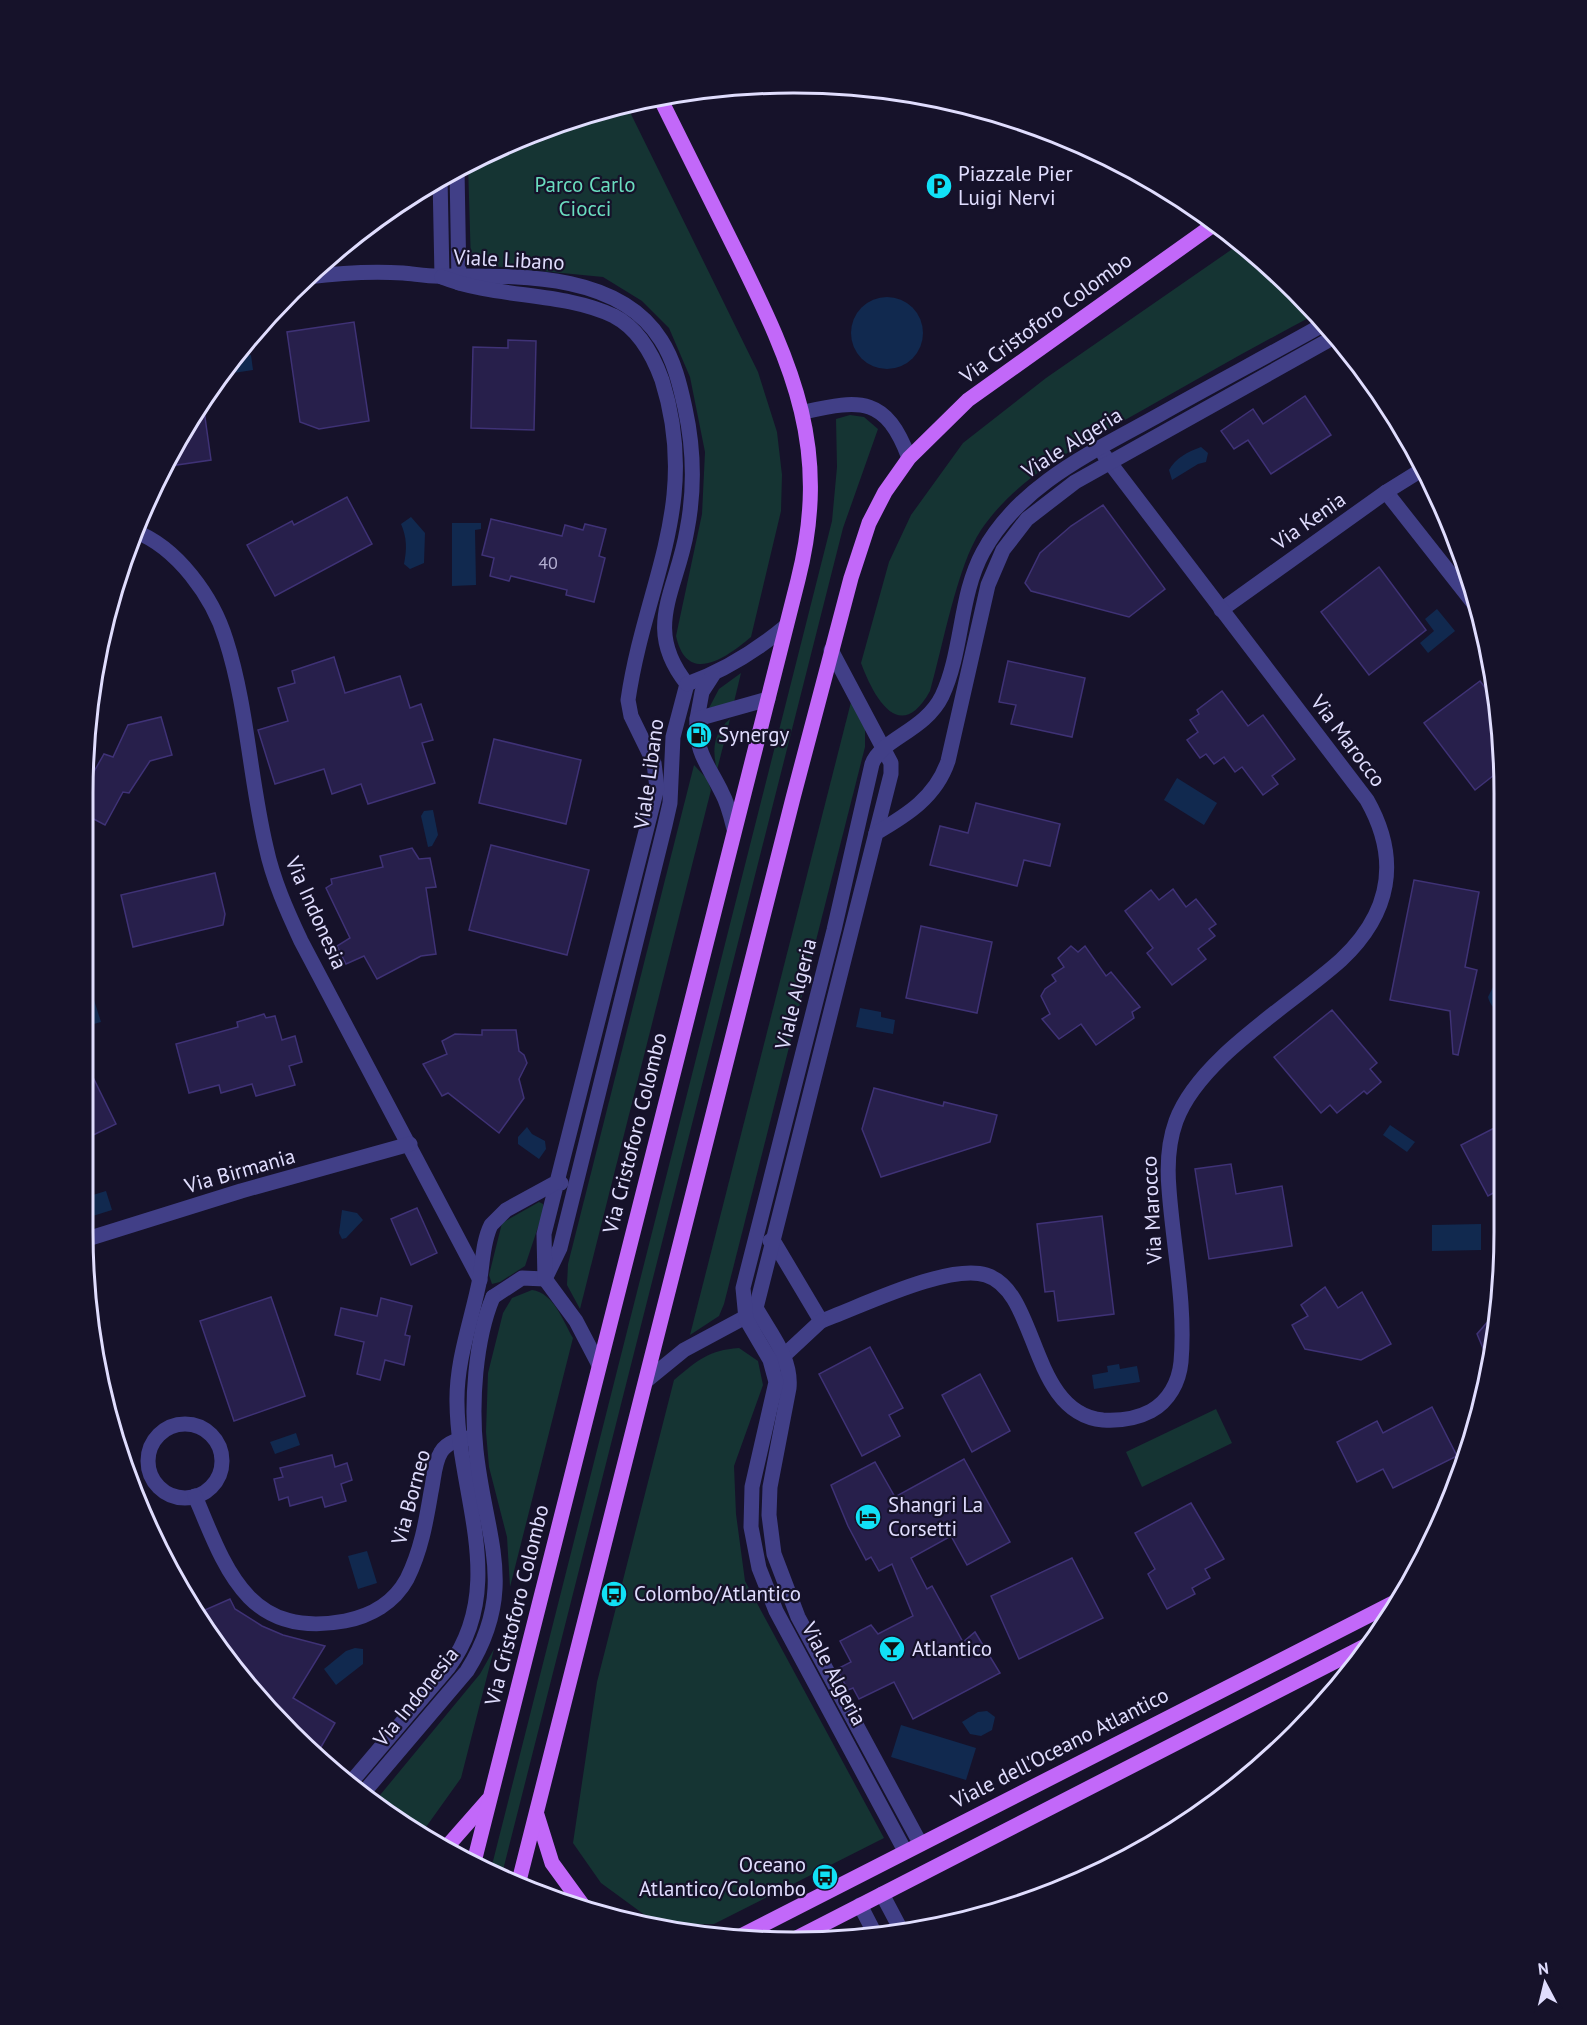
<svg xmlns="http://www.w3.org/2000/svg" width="1587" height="2025" font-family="'PT Sans',sans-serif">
	<rect width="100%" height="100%" fill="#16122a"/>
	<g fill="#153433">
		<path d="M627 106 758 372 777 432 782 475 781 511 751 637C726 658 687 686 676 636L702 514 705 452 690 377 669 328 642 301 603 277 471 264 468 164 565 120Z"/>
		<path d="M1241 243 1316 314C1257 345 1199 378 1141 411 1083 444 1019 474 981 530 957 566 943 646 930 691 900 745 874 698 861 663L889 562 911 515 963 443 1046 378Z"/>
		<polygon points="850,415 864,417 878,429 843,528 502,1874 491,1869 832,521 837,467 836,419"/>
		<polygon points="741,673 734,702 709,708 719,689"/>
		<polygon points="851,702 865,729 865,747 724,1304 719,1316 690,1335"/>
		<path d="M730 719 717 770C712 750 713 733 730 719Z"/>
		<polygon points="694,765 707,779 711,790 580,1309 567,1285 568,1264"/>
		<polygon points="539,1202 543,1204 543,1212 525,1266 500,1282 492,1284 489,1275 502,1223"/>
		<path d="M532 1290C554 1293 563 1321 573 1338L510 1587 507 1537 489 1467 486 1432 488 1373 503 1313 512 1298Z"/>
		<path d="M739 1348 758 1361 763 1385 734 1466 736 1514 745 1581 884 1838 714 1924 663 1925 657 1924 601 1883 573 1843 597 1682 674 1380C697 1361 708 1350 739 1348Z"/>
		<polygon points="1216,1409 1232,1443 1142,1487 1126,1452"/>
		<polygon points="494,1649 461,1778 421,1834 376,1800 480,1674"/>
	</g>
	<g fill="#11294f">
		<circle cx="887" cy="333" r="36"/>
		<polygon points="251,355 253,370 220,375 232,358"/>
		<path d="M1201 447 1208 453 1206 462 1198 464 1172 480 1169 470C1176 458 1187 452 1201 447Z"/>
		<path d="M411 517 425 533 424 563 410 569 404 564C407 549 407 538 401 524Z"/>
		<polygon points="452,523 481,523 481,529 475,530 476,585 452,586"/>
		<polygon points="1437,609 1455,631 1428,653 1420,643 1434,631 1425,619"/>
		<polygon points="1177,778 1217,803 1204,825 1164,800"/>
		<polygon points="433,810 438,835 432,846 428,847 421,816 424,811"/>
		<path d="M1501 971H1504V1011C1495 1012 1490 1005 1488 997Z"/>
		<polygon points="94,1000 101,1022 83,1027 83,1003"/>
		<polygon points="860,1008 881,1012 881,1017 895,1020 893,1034 856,1027"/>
		<polygon points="1390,1125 1415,1142 1407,1152 1383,1135"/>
		<polygon points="527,1127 532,1134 545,1141 546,1149 539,1159 518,1144 518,1137"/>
		<polygon points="106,1191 112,1210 83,1219 83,1198"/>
		<polygon points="342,1210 357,1213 363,1220 346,1238 342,1239 339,1233"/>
		<polygon points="1481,1224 1481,1250 1432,1251 1432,1225"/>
		<polygon points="1119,1364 1120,1369 1137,1366 1140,1382 1094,1389 1092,1375 1108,1372 1107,1366"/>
		<polygon points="296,1433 300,1445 275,1454 270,1442"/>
		<polygon points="367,1551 377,1583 358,1589 348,1556"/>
		<polygon points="355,1648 363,1649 363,1664 336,1685 324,1669 346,1651"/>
		<polygon points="987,1711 995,1717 992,1730 981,1736 970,1734 962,1722 978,1712"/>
		<polygon points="901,1725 976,1748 966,1780 891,1757"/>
	</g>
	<g fill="#271f4b" stroke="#3f3276" stroke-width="1.5">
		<polygon points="354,322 369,421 319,429 300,422 287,332"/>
		<polygon points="508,340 536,341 534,430 471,428 473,347 508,348"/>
		<polygon points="1305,396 1331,435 1271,474 1248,440 1234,449 1221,431 1253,409 1263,424"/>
		<polygon points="203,403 211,460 163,467"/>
		<polygon points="347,497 372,544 275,596 247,545 292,521 294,525"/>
		<polygon points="1103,505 1165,589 1129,617 1031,591 1025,583 1040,553 1071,526"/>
		<polygon points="491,519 562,536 565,525 583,530 585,524 606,529 599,556 605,558 594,602 566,595 567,590 511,576 509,581 490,576 494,558 482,555"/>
		<polygon points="1379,567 1426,630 1369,675 1321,612"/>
		<polygon points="334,657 345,693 400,676 410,708 421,704 433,740 422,743 435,783 368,804 361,784 332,794 324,769 275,784 258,730 288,721 278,688 295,683 292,671"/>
		<polygon points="1008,661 1085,678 1072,737 1011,724 1016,705 999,702"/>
		<polygon points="1480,681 1493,698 1503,747 1503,768 1475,790 1424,723"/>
		<polygon points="1222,691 1248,726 1263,715 1295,759 1272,776 1278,784 1263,795 1242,767 1235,772 1224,757 1214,764 1206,754 1200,758 1187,740 1198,732 1190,720 1199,714 1197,710"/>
		<polygon points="161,717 172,755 150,761 129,793 123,792 105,825 84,814 88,802 84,789 104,754 113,757 128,725"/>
		<polygon points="494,739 581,760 566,824 479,803"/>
		<polygon points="976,803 1060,824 1050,866 1024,860 1017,886 930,865 940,826 968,833"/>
		<polygon points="491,845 589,870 567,955 469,930"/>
		<polygon points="412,848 419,859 430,858 436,887 426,888 436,954 421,956 377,979 364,956 346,964 337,946 350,938 326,888 332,884 331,879 383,867 380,856"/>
		<polygon points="215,873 225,914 223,925 133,947 121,895"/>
		<polygon points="1414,880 1479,892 1465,967 1477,970 1458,1055 1453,1054 1450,1011 1390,1000"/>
		<polygon points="1173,889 1186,907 1196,899 1216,924 1209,929 1215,936 1198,949 1206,959 1172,985 1147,953 1153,948 1125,911 1151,890 1159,900"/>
		<polygon points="921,926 992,942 977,1013 906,998"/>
		<polygon points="1071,946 1078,952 1085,946 1106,976 1111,972 1140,1007 1132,1012 1134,1018 1096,1045 1081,1024 1059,1039 1042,1019 1050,1014 1041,996 1045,989 1056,981 1052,975 1064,967 1058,958"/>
		<polygon points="1332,1010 1377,1063 1370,1069 1381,1082 1367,1094 1364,1091 1337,1113 1330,1105 1321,1113 1274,1057"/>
		<polygon points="264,1014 266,1018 275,1016 282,1040 295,1036 302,1062 289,1066 295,1085 256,1096 252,1084 221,1093 219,1085 189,1093 176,1044 238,1027 237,1022"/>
		<polygon points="482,1030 516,1030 519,1051 524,1055 527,1063 519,1079 524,1098 499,1133 448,1093 442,1096 423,1064 447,1054 442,1041 455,1034 482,1035"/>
		<polygon points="83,1057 116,1124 83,1140"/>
		<polygon points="874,1088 943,1106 944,1102 997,1115 990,1142 881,1177 862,1129"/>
		<polygon points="1504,1123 1504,1187 1488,1196 1461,1145"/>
		<polygon points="1231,1164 1236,1194 1282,1186 1292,1246 1209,1259 1195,1169"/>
		<polygon points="417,1208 437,1253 411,1265 391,1219"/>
		<polygon points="1102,1216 1114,1314 1058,1321 1054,1291 1045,1292 1037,1224"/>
		<polygon points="1325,1287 1338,1308 1362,1292 1391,1344 1361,1360 1305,1349 1292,1325 1308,1316 1301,1305"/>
		<polygon points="271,1297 305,1396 234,1421 200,1321"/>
		<polygon points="381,1298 412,1306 405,1335 410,1336 404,1365 385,1360 380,1380 357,1374 364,1342 335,1335 341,1308 377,1316"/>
		<polygon points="1497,1311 1494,1335 1491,1367 1477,1334"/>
		<polygon points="870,1347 903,1408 889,1415 900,1436 862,1456 819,1374"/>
		<polygon points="980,1374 1010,1431 972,1452 942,1395"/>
		<polygon points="1432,1407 1457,1456 1393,1488 1383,1469 1357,1482 1337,1442 1377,1421 1383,1433"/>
		<polygon points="332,1455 335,1467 347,1463 352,1480 341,1484 346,1501 325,1507 322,1497 290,1506 288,1497 279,1500 274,1479 283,1477 280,1468"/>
		<polygon points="964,1459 1010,1542 967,1565 951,1536 911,1558 927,1589 932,1586 963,1642 975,1632 1000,1673 913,1719 894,1682 859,1699 853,1688 848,1690 837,1669 851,1662 840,1641 871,1625 878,1634 913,1616 892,1564 879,1571 871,1557 866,1560 848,1526 831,1485 875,1462 895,1497"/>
		<polygon points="1191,1503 1224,1559 1205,1569 1210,1578 1192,1588 1195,1594 1167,1609 1148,1574 1155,1569 1135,1533"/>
		<polygon points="1072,1558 1103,1618 1019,1659 991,1596"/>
		<polygon points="230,1599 235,1609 262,1626 283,1635 325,1646 293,1698 335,1723 317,1754 291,1734 198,1613"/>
	</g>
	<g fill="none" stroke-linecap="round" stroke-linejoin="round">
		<g stroke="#413f87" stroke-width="15">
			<polyline points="457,169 459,283"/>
			<polyline points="440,177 442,277"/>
			<path d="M307 277C339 273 371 271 403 273 416 274 430 277 444 276 514 276 618 271 661 340 674 360 680 385 685 408 694 449 695 489 687 530 677 591 642 628 687 684L673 737 670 803 665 825 560 1248 545 1279 522 1278 493 1297"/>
			<path d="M804 412C862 399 886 397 909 458"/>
			<polyline points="1386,492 1475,605"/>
			<path d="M134 531C177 547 213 597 226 640 247 705 250 780 266 847 273 880 287 911 301 941L480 1280"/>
			<polyline points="1221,610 1386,492 1423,469"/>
			<polyline points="831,650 891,763 891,774 876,833"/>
			<path d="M687 684C724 671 756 651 786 626"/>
			<polyline points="697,719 702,692 713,675"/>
			<path d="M734 829C731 817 728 804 722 793 708 764 695 753 697 719L768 699"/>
			<polyline points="561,1183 557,1182 544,1234 545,1279 576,1321 599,1365"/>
			<polyline points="84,1240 241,1191 410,1144"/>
			<path d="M770 1241 774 1242 821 1321C860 1307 948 1263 986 1275 1039 1291 1029 1413 1103 1420 1120 1421 1136 1419 1151 1411 1169 1401 1179 1382 1181 1362 1186 1305 1173 1245 1169 1189 1167 1166 1168 1143 1176 1121 1199 1058 1291 1005 1341 960 1390 914 1401 860 1367 800L1104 455"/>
			<polyline points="777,1362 821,1321"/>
			<polyline points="646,1381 684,1350 751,1314"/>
			<circle cx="185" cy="1461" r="37"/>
			<path d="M195 1496C226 1570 248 1639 345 1621 370 1616 394 1603 407 1579 421 1551 426 1522 431 1492 434 1479 434 1463 441 1452 447 1442 458 1440 469 1438"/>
			<path d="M352 1781 448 1668C509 1586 458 1495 457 1403 456 1360 472 1320 480 1278 483 1260 483 1241 491 1225L506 1210 557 1182 657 788 654 763 631 716 628 700C645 583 701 504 662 380 653 355 639 329 614 316 561 291 497 299 442 277"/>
			<path d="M365 1791 467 1671C519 1588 485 1537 476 1450 471 1404 475 1340 493 1297"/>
			<path d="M920 1843 798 1617 774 1554 769 1515 770 1487 789 1388C792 1358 770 1333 756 1308L876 833C907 815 936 797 948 761L988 585 1003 550 1027 519 1075 482 1336 336"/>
			<path d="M905 1851 776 1611 759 1568 751 1527 752 1487 776 1382 770 1360 746 1319 743 1288 834 930 872 764C881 739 925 731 942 696 963 651 959 596 983 552 1020 484 1093 452 1159 415 1214 384 1271 354 1326 323"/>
			<polyline points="882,1894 900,1928"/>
			<polyline points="860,1905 874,1932"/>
		</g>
		<g stroke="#c268f9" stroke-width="15">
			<polyline points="537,1815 552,1863 584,1907"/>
			<polyline points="444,1850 488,1800"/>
			<path d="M474 1862 798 580C831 449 794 369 737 253 712 202 686 150 660 98"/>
			<polyline points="519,1881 793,798 851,578 869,523 885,492 909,458 968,400 1216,223"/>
			<polyline points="741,1936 1399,1600"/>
			<polyline points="789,1942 1371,1643"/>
		</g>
	</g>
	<defs>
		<symbol id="parking-disc" viewBox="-11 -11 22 22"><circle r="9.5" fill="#11e1f6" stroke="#16122a"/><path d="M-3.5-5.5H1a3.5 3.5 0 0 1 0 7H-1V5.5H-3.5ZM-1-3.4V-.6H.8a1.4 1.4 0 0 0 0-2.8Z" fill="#111"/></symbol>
		<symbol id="fuel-disc" viewBox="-11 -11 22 22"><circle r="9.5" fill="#11e1f6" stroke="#16122a"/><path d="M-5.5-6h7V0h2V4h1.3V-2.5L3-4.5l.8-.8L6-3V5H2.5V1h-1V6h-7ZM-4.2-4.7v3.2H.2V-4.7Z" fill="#111"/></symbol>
		<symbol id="hotel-disc" viewBox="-11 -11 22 22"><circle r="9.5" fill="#11e1f6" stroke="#16122a"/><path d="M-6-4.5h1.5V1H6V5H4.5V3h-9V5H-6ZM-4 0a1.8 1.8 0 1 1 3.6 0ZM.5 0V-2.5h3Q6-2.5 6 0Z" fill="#111"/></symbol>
		<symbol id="bus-disc" viewBox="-11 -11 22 22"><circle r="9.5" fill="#11e1f6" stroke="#16122a"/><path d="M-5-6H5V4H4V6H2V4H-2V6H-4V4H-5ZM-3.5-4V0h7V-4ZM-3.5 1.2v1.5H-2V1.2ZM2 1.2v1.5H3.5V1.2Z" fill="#111"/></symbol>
		<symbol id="bar-disc" viewBox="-11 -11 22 22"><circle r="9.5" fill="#11e1f6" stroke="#16122a"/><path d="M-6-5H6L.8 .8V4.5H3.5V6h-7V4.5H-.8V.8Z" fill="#111"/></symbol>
	</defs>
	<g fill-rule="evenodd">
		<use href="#parking-disc" x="924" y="171" width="30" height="30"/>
		<use href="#fuel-disc" x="684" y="720" width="30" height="30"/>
		<use href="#hotel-disc" x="853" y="1502" width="30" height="30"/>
		<use href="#bus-disc" x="599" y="1579" width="30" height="30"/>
		<use href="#bar-disc" x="877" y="1634" width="30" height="30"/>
		<use href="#bus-disc" x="810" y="1862" width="30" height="30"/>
	</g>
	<g text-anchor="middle" stroke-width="4.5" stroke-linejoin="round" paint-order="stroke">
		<g font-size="18" fill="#b2aed1">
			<text x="548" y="569">40</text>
		</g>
		<g font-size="21" fill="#e0ddfe" stroke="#16122a" text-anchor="start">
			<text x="958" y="181">Piazzale Pier<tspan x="958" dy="24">Luigi Nervi</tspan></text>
			<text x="718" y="742">Synergy</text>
			<text x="888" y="1512">Shangri La<tspan x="888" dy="24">Corsetti</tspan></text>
			<text x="634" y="1601">Colombo/Atlantico</text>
			<text x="912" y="1656">Atlantico</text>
			<text x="806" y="1872" text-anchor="end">Oceano<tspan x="806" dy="24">Atlantico/Colombo</tspan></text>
		</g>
		<g font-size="21" fill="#6addbf" stroke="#16122a">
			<text x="585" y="192">Parco Carlo<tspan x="585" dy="24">Ciocci</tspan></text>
		</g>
		<g font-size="21" fill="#e0ddfe" stroke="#16122a">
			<text transform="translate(509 260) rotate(3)" y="7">Viale Libano</text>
			<text transform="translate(1046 318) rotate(-36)" y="7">Via Cristoforo Colombo</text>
			<text transform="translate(1072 443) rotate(-32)" y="7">Viale Algeria</text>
			<text transform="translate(1309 521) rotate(-35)" y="7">Via Kenia</text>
			<text transform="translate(1348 741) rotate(53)" y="7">Via Marocco</text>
			<text transform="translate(649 774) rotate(-82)" y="7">Viale Libano</text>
			<text transform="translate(316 913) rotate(66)" y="7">Via Indonesia</text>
			<text transform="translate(796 994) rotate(-76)" y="7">Viale Algeria</text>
			<text transform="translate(635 1133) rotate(-76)" y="7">Via Cristoforo Colombo</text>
			<text transform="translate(240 1171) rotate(-16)" y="7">Via Birmania</text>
			<text transform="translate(1152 1210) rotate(-93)" y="7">Via Marocco</text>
			<text transform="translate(411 1497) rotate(-75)" y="7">Via Borneo</text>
			<text transform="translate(517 1605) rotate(-76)" y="7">Via Cristoforo Colombo</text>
			<text transform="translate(834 1674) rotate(62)" y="7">Viale Algeria</text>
			<text transform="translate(416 1697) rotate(-51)" y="7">Via Indonesia</text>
			<text transform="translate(1060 1748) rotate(-27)" y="7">Viale dell'Oceano Atlantico</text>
		</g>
	</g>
	<path d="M0 0H1587V2025H0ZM793 93H794A700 700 0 0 1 1494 793V1232A700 700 0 0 1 794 1932H793A700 700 0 0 1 93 1232V793A700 700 0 0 1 793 93Z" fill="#16122a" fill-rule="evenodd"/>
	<path fill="none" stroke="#e0ddfe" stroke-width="3" d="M793 93H794A700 700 0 0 1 1494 793V1232A700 700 0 0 1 794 1932H793A700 700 0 0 1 93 1232V793A700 700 0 0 1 793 93Z"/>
	<g transform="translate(1545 1983) rotate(353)" stroke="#16122a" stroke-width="4.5" paint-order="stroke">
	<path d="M0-4.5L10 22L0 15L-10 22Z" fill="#e0ddfe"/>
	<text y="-9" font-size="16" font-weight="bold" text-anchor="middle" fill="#e0ddfe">N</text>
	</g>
</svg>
